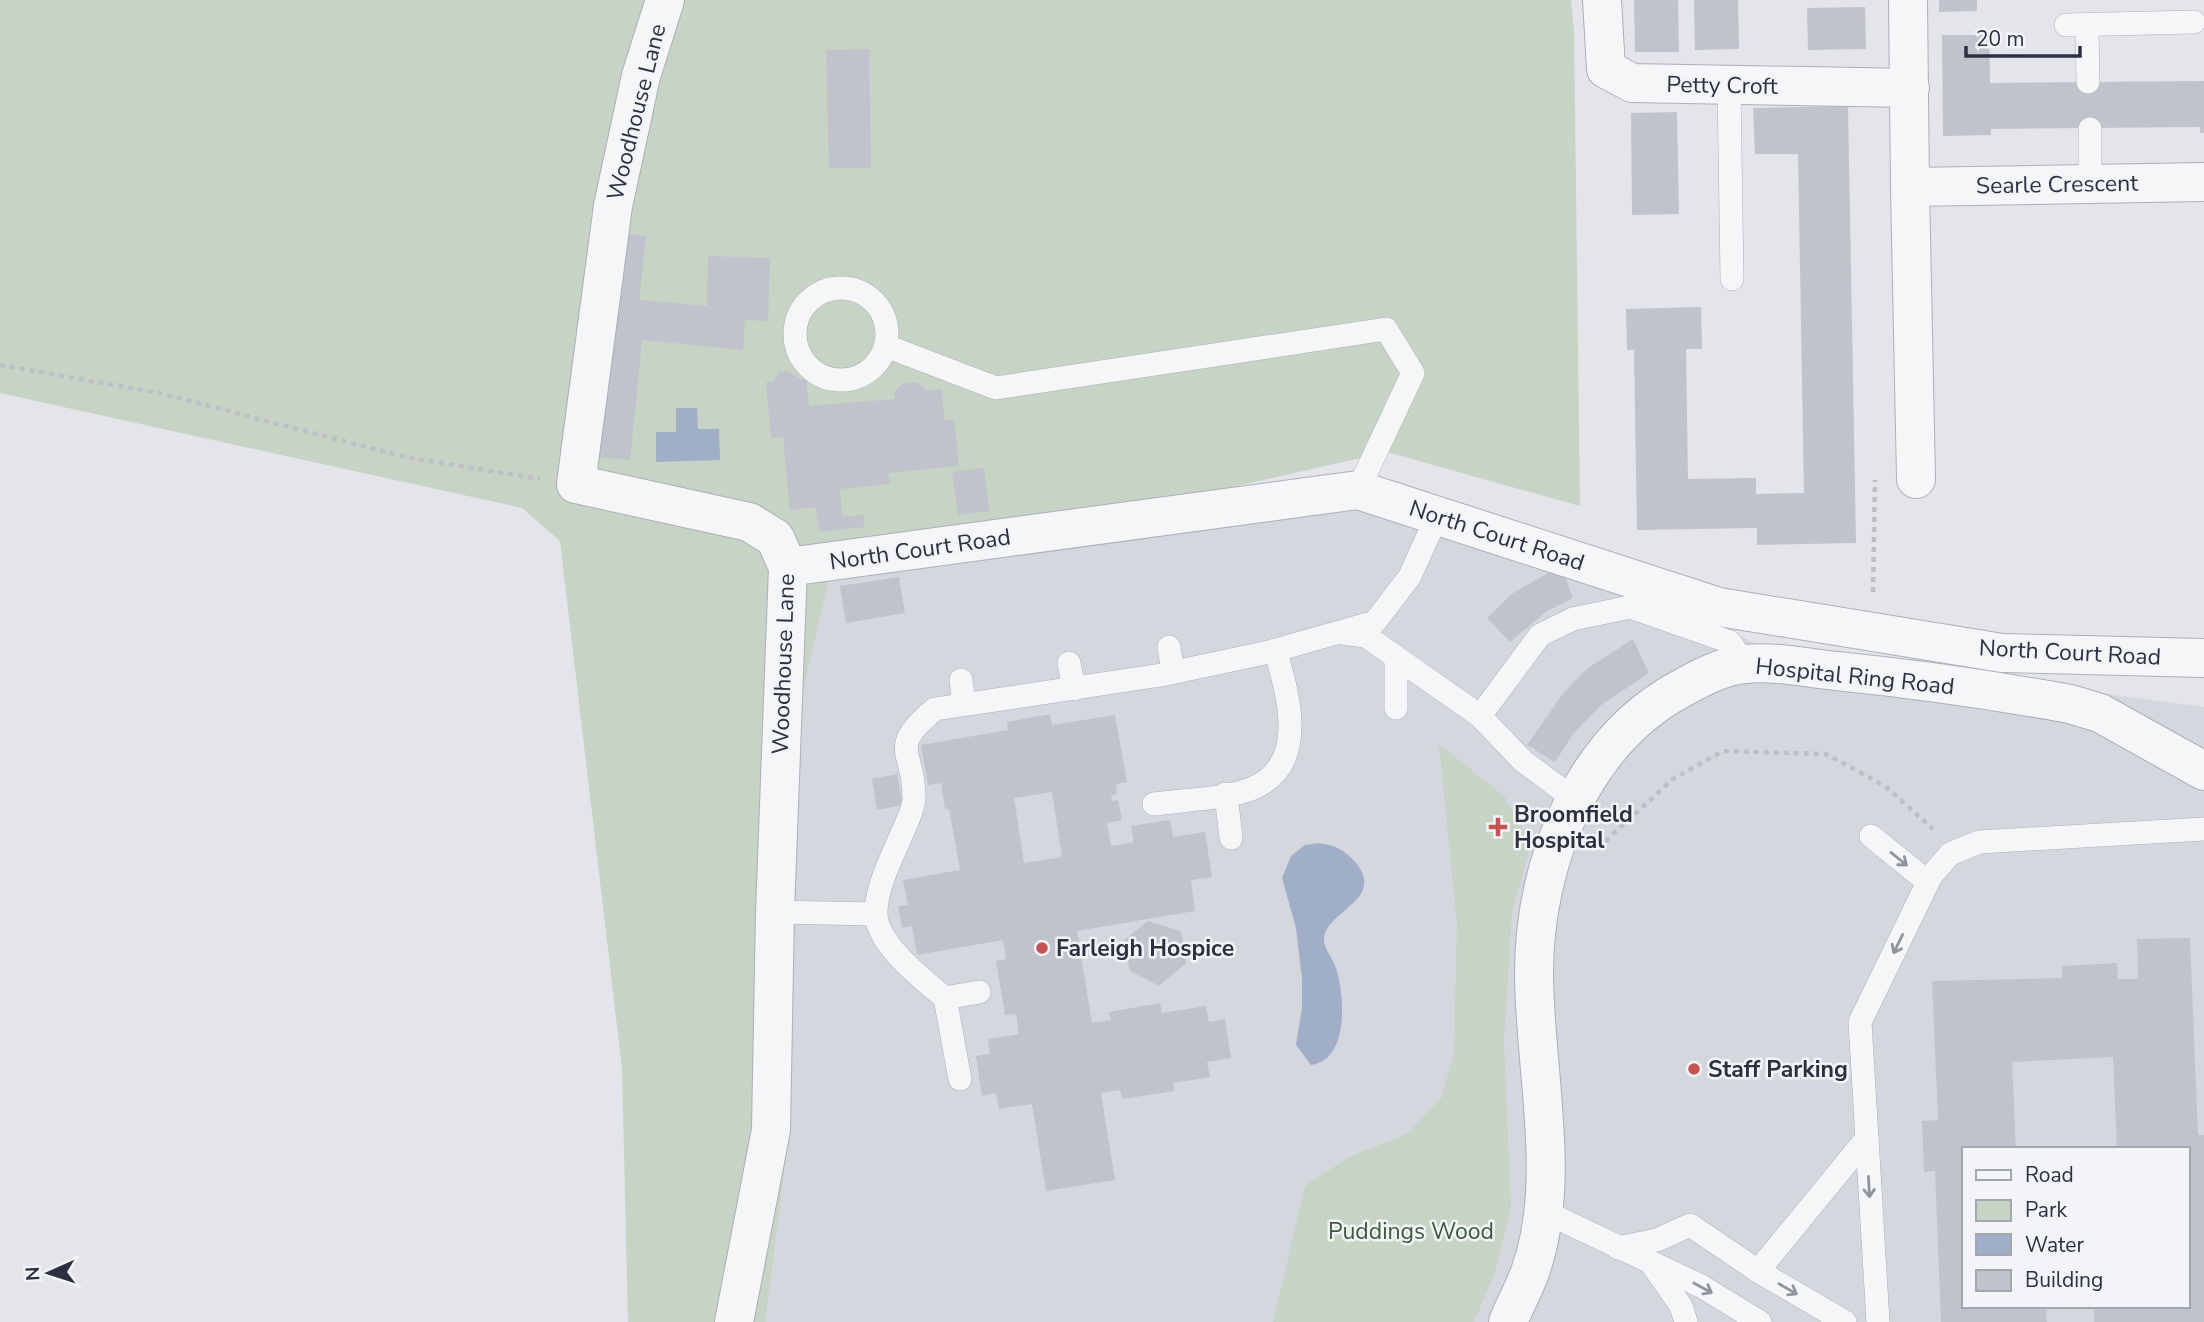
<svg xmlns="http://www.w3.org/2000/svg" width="2204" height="1322" font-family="'Nunito Sans',sans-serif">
	<rect width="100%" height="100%" fill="#e3e5ea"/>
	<path fill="#d5d7df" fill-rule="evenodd" d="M1356 500 1693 614 1766 648 2204 707V1322H754L791 743 805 651 829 577ZM1964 1149H2188V1306H1964Z"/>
	<g fill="#c6d3c5">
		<polygon points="0,0 1571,0 1574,30 1580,506 1387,452 829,578 791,743 790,1126 765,1322 628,1322 622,1068 560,541 522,508 0,393"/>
		<polygon points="1439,744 1504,796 1523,829 1528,855 1512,912 1504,1041 1511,1209 1495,1272 1474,1322 1273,1322 1305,1186 1349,1157 1407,1134 1442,1097 1454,1052 1457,924"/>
	</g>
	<g fill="#a1aec7">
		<polygon points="676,408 697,408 698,429 719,429 720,460 656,462 656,432 676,432"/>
		<path d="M1319 843C1335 845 1345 850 1356 863 1386 900 1326 911 1324 938 1323 948 1333 958 1336 968 1345 997 1349 1060 1311 1065L1296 1045 1302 1007V979L1296 928 1282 878 1291 856 1305 845Z"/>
	</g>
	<g fill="#c0c3cc" fill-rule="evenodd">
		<polygon points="1634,0 1678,0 1679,52 1635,52"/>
		<polygon points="1694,0 1738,0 1739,49 1695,50"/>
		<polygon points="1939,0 1977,0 1977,11 1939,12"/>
		<polygon points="1865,7 1866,49 1808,50 1807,8"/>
		<polygon points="1942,35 1989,35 1990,83 2204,81 2204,133 2200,133 2200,127 1991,129 1991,135 1943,136"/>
		<polygon points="869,49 871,168 829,168 826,50"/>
		<polygon points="1848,106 1856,543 1757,545 1757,528 1637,530 1634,350 1627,350 1626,309 1701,307 1702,349 1686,349 1688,479 1756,478 1756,494 1804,493 1798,154 1755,154 1753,108"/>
		<polygon points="1677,112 1679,214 1632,215 1631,113"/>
		<polygon points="618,233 646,236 639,300 707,306 708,256 770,258 768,321 745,320 743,350 642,340 630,460 595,457"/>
		<polygon points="788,371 800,379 806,379 809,406 895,399 894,392 902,384 916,382 927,391 941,389 945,420 954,419 959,466 888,473 890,484 840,489 842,517 863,515 865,527 820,532 815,507 790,510 783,437 771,438 766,382 772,382 779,372"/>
		<polygon points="984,468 989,511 958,515 952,472"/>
		<polygon points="1561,566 1573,598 1547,611 1510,642 1487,618 1513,593"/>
		<polygon points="899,577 905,613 846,623 840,586"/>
		<polygon points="1633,639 1649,673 1601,705 1573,734 1555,762 1527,745 1565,691 1588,668"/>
		<path d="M1050 714 1052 725 1115 715 1127 782 1116 784 1117 794 1111 795 1112 801 1118 800 1122 820 1107 823 1111 846 1134 842 1131 826 1170 820 1173 837 1205 832 1212 877 1191 880 1195 911 1077 931 1092 1023 1111 1020 1109 1012 1160 1003 1162 1013 1206 1006 1209 1022 1225 1019 1231 1058 1207 1062 1210 1077 1173 1083 1175 1091 1122 1099 1120 1090 1101 1093 1115 1180 1046 1191 1032 1104 999 1109 996 1093 982 1096 976 1056 990 1054 988 1039 1019 1034 1016 1014 1005 1015 996 961 1006 959 1003 940 917 955 912 926 902 928 898 906 908 905 903 880 960 870 949 809H945L941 783 928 785 921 745 1008 730 1007 722ZM1052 792 1062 857 1024 863 1014 798Z"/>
		<polygon points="897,774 903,805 877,810 872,779"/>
		<polygon points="1148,921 1181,931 1186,963 1159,986 1130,971 1124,940"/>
		<polygon points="2190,938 2198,1135 2204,1135 2204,1322 2094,1322 2094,1306 2188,1306 2188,1149 2117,1149 2113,1057 2012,1062 2016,1149 1964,1149 1964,1306 2046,1306 2047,1322 1941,1322 1935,1171 1924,1172 1922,1121 1938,1120 1932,981 2062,978 2062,966 2117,963 2118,979 2138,979 2137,939"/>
	</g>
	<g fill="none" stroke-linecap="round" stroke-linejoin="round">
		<defs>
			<g id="lane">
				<polyline points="2066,25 2194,22"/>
				<polyline points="2087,25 2088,82"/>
				<polyline points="1729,86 1732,279"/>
				<polyline points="2090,129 2090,183"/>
				<circle cx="841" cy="334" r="46"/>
				<polyline points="886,346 996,388 1386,329 1413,373 1358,490"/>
				<polyline points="1342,633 1366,636 1480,716 1523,761 1574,799"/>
				<polyline points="1169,647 1173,672"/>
				<polyline points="1396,659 1396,708"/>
				<polyline points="1069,663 1074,689"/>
				<polyline points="961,680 964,704"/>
				<polyline points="1480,716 1540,635 1573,619 1630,607 1730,642 1744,664"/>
				<polyline points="1226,794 1231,838"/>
				<path d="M1154 804C1182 800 1225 799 1251 789 1309 766 1289 696 1275 650"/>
				<polyline points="1871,836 1928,882"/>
				<polyline points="775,912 875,914"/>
				<polyline points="945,998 979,992"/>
				<path d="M960 1079 945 998C923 980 874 942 876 911 877 889 888 865 897 845 902 832 913 813 914 799 915 750 886 749 935 709L1161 675 1269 652 1375 622 1410 576 1437 516"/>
				<polyline points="1543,1211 1701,1286 1760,1322"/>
				<polyline points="1618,1248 1657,1240 1690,1225 1758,1271 1845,1322"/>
				<polyline points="1651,1263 1681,1306 1686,1322"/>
				<polyline points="1758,1271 1867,1138"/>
				<polyline points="1878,1322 1860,1022 1931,876 1950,854 1979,842 2204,829"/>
			</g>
			<g id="street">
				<polyline points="665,0 641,76 613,206 576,484 749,522 775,538 788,567 775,912 771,1130 734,1322"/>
				<polyline points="1602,0 1606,69 1632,83 1910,88"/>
				<polyline points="1908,0 1910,187 2204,182"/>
				<polyline points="1910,187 1916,479"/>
				<polyline points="788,567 1358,490 1719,607 2002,653 2204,658"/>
				<path d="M1508 1322C1515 1305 1524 1289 1530 1272 1563 1181 1534 1068 1534 973 1534 863 1582 740 1684 687 1702 677 1723 666 1745 664 1774 661 1808 668 1837 671 1915 679 1993 690 2070 704L2100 713 2204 771"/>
			</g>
		</defs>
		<use href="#lane" stroke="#acafb7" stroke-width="24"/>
		<use href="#street" stroke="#acafb7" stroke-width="40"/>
		<g stroke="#bdbfc5" stroke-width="4.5" stroke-dasharray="5 5" stroke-linecap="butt">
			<polyline points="0,365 159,393 405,457 540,479"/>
			<polyline points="1873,592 1875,480"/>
			<polyline points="1598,848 1673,779 1723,751 1826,754 1885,786 1933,829"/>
		</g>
		<use href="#lane" stroke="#f5f6f8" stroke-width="23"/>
		<use href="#street" stroke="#f5f6f8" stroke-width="38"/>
	</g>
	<defs><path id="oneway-shaft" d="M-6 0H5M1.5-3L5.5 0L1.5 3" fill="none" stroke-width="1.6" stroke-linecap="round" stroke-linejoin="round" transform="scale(1.75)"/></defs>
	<g stroke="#90949c">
		<use href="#oneway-shaft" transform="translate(1899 859) rotate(39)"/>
		<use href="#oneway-shaft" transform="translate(1898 944) rotate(116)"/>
		<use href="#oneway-shaft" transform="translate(1869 1187) rotate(87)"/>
		<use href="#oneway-shaft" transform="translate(1703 1288) rotate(29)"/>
		<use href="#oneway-shaft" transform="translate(1788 1289) rotate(30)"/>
	</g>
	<g fill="#c45354" stroke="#f2f4f7" stroke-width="2.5">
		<path d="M1494.5 816.5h7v7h7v7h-7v7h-7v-7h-7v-7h7z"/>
		<circle cx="1042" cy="948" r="7"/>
		<circle cx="1694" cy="1069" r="7"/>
	</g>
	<g text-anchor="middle" stroke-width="5" stroke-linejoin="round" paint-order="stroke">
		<g font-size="23" fill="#2c3141" stroke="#f2f4f7">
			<text transform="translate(1722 85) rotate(1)" y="8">Petty Croft</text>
			<text transform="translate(636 112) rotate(-76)" y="8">Woodhouse Lane</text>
			<text transform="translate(2057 184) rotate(-1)" y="8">Searle Crescent</text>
			<text transform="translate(1497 535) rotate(18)" y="8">North Court Road</text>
			<text transform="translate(920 549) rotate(-8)" y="8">North Court Road</text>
			<text transform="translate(2070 652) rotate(3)" y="8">North Court Road</text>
			<text transform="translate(783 664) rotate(-88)" y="8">Woodhouse Lane</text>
			<text transform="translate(1855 676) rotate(6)" y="8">Hospital Ring Road</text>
		</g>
		<g font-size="23" font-weight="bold" fill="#2c3141" stroke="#f2f4f7" text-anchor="start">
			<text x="1514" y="822">Broomfield<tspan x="1514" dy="26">Hospital</tspan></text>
			<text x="1056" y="956">Farleigh Hospice</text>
			<text x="1708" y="1077">Staff Parking</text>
		</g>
		<g font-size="23" fill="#3c5b3a" stroke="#f2f4f7">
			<text x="1411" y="1239">Puddings Wood</text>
		</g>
	</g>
	<rect x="1962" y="1147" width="228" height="161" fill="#f2f4f7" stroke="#a3a6ae" stroke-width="2"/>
	<rect x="1976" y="1170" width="35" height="10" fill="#f5f6f8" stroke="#a3a6ae" stroke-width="2"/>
	<text x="2025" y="1182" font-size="21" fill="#2c3141">Road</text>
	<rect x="1976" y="1200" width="35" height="21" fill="#c6d3c5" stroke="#a3a6ae" stroke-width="2"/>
	<text x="2025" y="1217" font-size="21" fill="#2c3141">Park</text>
	<rect x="1976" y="1234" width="35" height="21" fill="#a1aec7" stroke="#a3a6ae" stroke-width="2"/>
	<text x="2025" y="1252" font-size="21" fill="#2c3141">Water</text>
	<rect x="1976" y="1270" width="35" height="21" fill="#c0c3cc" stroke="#a3a6ae" stroke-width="2"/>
	<text x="2025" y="1287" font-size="21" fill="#2c3141">Building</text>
	<g transform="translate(49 1273) rotate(267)" stroke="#f2f4f7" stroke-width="5" paint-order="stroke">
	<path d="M0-5L12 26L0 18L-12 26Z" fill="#2c3141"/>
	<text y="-10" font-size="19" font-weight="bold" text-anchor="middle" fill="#2c3141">N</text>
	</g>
	<path d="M1966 46v10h114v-10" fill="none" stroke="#2c3141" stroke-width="3.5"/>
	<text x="1976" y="46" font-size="21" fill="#2c3141" stroke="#f2f4f7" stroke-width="5" paint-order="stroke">20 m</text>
</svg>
